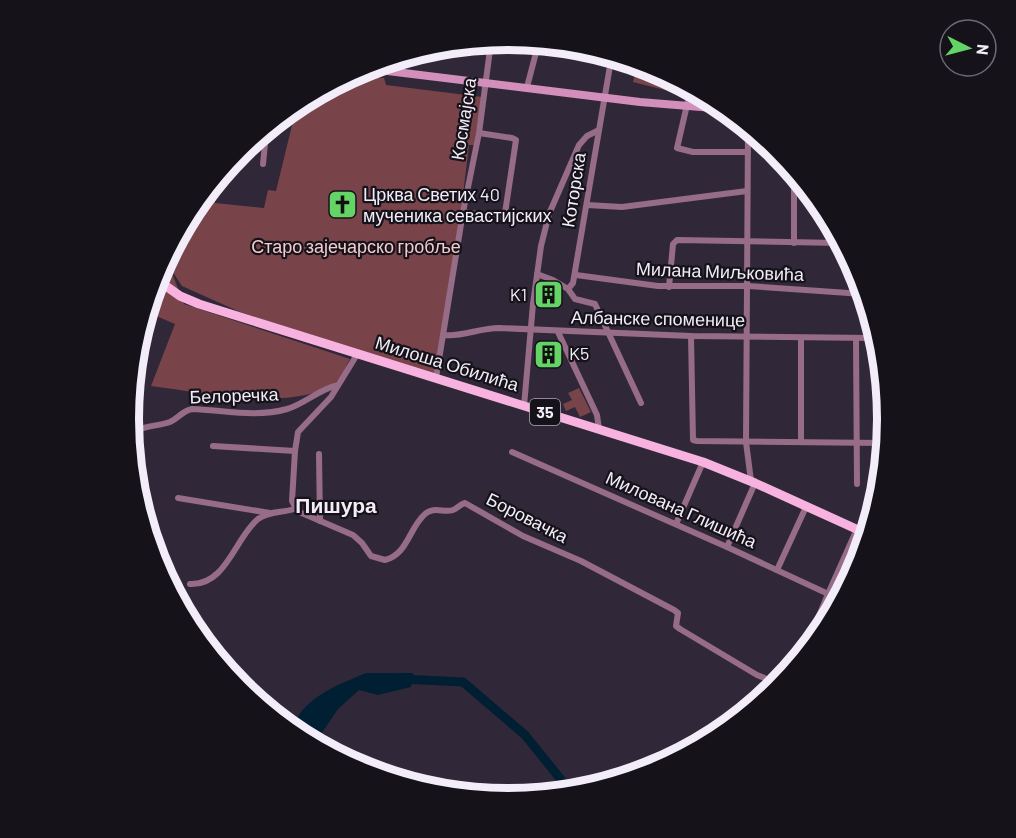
<svg xmlns="http://www.w3.org/2000/svg" width="1016" height="838" font-family="Barlow,sans-serif">
	<rect width="100%" height="100%" fill="#302838"/>
	<g fill="#78444a">
		<polygon points="637,65 657,70 683,87 681,94 633,82"/>
		<path d="M349 77 384 78 386 85 482 97 474 145H469L462 203 435 372 433 374 240 312 182 286 170 268 184 304 350 359C346 366 342 378 336 382 295 413 200 392 151 386L175 324 149 313 157 273 166 261 167 262 166 260 211 192 215 193V203L264 208 268 190 276 191 295 113Z"/>
		<polygon points="579,388 591,412 580,417 575,407 566,411 563,404 572,400 568,393"/>
	</g>
	<path fill="#011f32" d="M366 673H413L411 687 378 695 359 690 338 709 317 740 294 724C306 696 340 684 366 673Z"/>
	<g fill="none" stroke-linecap="round" stroke-linejoin="round">
		<polyline stroke="#011f32" stroke-width="9" points="402,679 463,682 525,735 567,787"/>
		<g stroke="#966c87" stroke-width="6">
			<polyline points="527,87 538,45"/>
			<polyline points="690,92 677,148 693,152 748,152"/>
			<polyline points="748,131 746,442 751,481"/>
			<polyline points="263,164 265,144 269,131"/>
			<polyline points="587,205 622,207 747,191"/>
			<polyline points="463,212 500,217 505,213 516,140 512,138 479,133"/>
			<polyline points="794,243 794,176"/>
			<polyline points="537,274 553,280 568,289 573,283 611,60"/>
			<polyline points="576,275 658,286 748,286 863,294"/>
			<polyline points="669,287 673,244 677,240 838,243"/>
			<polyline points="568,289 575,299 595,304 641,403"/>
			<polyline points="558,332 597,415 599,429"/>
			<path d="M444 335C463 337 479 328 499 328L691 336 872 338"/>
			<polyline points="691,336 693,440 697,441 883,443"/>
			<polyline points="856,339 857,484"/>
			<path d="M358 353 331 397 298 432 295 451 292 501 297 511 353 535 362 543 371 556 385 560C408 554 409 528 425 514 434 506 444 513 453 510 458 508 460 504 465 503L523 536 581 561 674 610 678 613 676 626 680 629 757 675 779 684"/>
			<polyline points="436,378 463,212 479,133 491,42"/>
			<polyline points="524,406 533,304 541,246 549,214 579,145 587,136 599,130"/>
			<path d="M131 434C146 424 156 427 170 422 179 418 182 411 192 409 223 410 256 418 287 409 305 404 319 389 338 385"/>
			<polyline points="801,442 801,338"/>
			<polyline points="213,446 295,451"/>
			<polyline points="512,452 727,547 837,598"/>
			<polyline points="319,454 320,521"/>
			<polyline points="178,498 270,513"/>
			<polyline points="676,524 703,462"/>
			<polyline points="727,547 755,483"/>
			<polyline points="777,570 806,507"/>
			<path d="M190 584C226 586 235 538 258 519 269 511 282 513 294 509"/>
			<polyline points="816,628 819,616 828,594 857,529"/>
		</g>
		<polyline stroke="#d38fbc" stroke-width="8" points="363,68 640,102 713,108"/>
		<polyline stroke="#f8b2df" stroke-width="9" points="156,279 180,296 199,304 703,462 755,483 865,533"/>
	</g>
	<defs>
		<symbol id="church-square" viewBox="-11 -11 22 22"><rect x="-9" y="-9" width="18" height="18" rx="4" fill="#65d467" stroke="#16121a"/><path d="M-1.2-6h2.4v3.5h3.3v2.4h-3.3V6h-2.4V-.1h-3.3v-2.4h3.3Z" fill="#111"/></symbol>
		<symbol id="building-square" viewBox="-11 -11 22 22"><rect x="-9" y="-9" width="18" height="18" rx="4" fill="#65d467" stroke="#16121a"/><path d="M-4-6H4V6H1V3H-1V6H-4ZM-2.5-4.3h1.7v1.8h-1.7ZM.8-4.3h1.7v1.8H.8ZM-2.5-1h1.7V.8h-1.7ZM.8-1h1.7V.8H.8Z" fill="#111"/></symbol>
	</defs>
	<g fill-rule="evenodd">
		<use href="#church-square" x="326" y="188" width="33" height="33"/>
		<use href="#building-square" x="532" y="278" width="33" height="33"/>
		<use href="#building-square" x="532" y="338" width="33" height="33"/>
	</g>
	<g text-anchor="middle" stroke-width="4.5" stroke-linejoin="round" paint-order="stroke">
		<rect fill="#16121a" stroke="#b0abb5" stroke-width="1.5" x="530" y="399" width="30" height="26" rx="4.5"/>
		<g font-size="16" font-weight="bold" fill="#f2edf8">
			<text x="545" y="418">35</text>
		</g>
		<g font-size="18" fill="#f2edf8" stroke="#16121a">
			<text transform="translate(464 119) rotate(-81)" y="6">Космајска</text>
			<text transform="translate(574 190) rotate(-81)" y="6">Которска</text>
			<text transform="translate(720 272) rotate(2)" y="6">Милана Миљковића</text>
			<text transform="translate(658 319) rotate(1)" y="6">Албанске споменице</text>
			<text transform="translate(447 364) rotate(17)" y="6">Милоша Обилића</text>
			<text transform="translate(234 396) rotate(-2)" y="6">Белоречка</text>
			<text transform="translate(681 510) rotate(24)" y="6">Милована Глишића</text>
			<text transform="translate(527 518) rotate(27)" y="6">Боровачка</text>
		</g>
		<g font-size="18" fill="#f2edf8" stroke="#16121a" text-anchor="start">
			<text x="363" y="201">Црква Светих 40<tspan x="363" dy="21">мученика севастијских</tspan></text>
			<text x="527" y="301" text-anchor="end">K1</text>
			<text x="569" y="360">K5</text>
		</g>
		<g font-size="18" fill="#f4cbce" stroke="#16121a">
			<text x="356" y="253">Старо зајечарско гробље</text>
		</g>
		<g font-size="21" font-weight="bold" fill="#f2edf8" stroke="#16121a">
			<text x="336" y="513">Пишура</text>
		</g>
	</g>
	<path d="M0 0H1016V838H0ZM139 419a369 369 0 1 1 738 0a369 369 0 1 1-738 0Z" fill="#16121a" fill-rule="evenodd"/>
	<path fill="none" stroke="#f2edf8" stroke-width="8" d="M139 419a369 369 0 1 1 738 0a369 369 0 1 1-738 0Z"/>
	<g transform="translate(968 48) rotate(96)"><circle r="28" fill="#16121a" stroke="#6e6a73" stroke-width="1.5"/>
	<path d="M0-4.5L10 22L0 15L-10 22Z" fill="#65d467"/>
	<text y="-9" font-size="16" font-weight="bold" text-anchor="middle" fill="#f2edf8">N</text>
	</g>
</svg>
